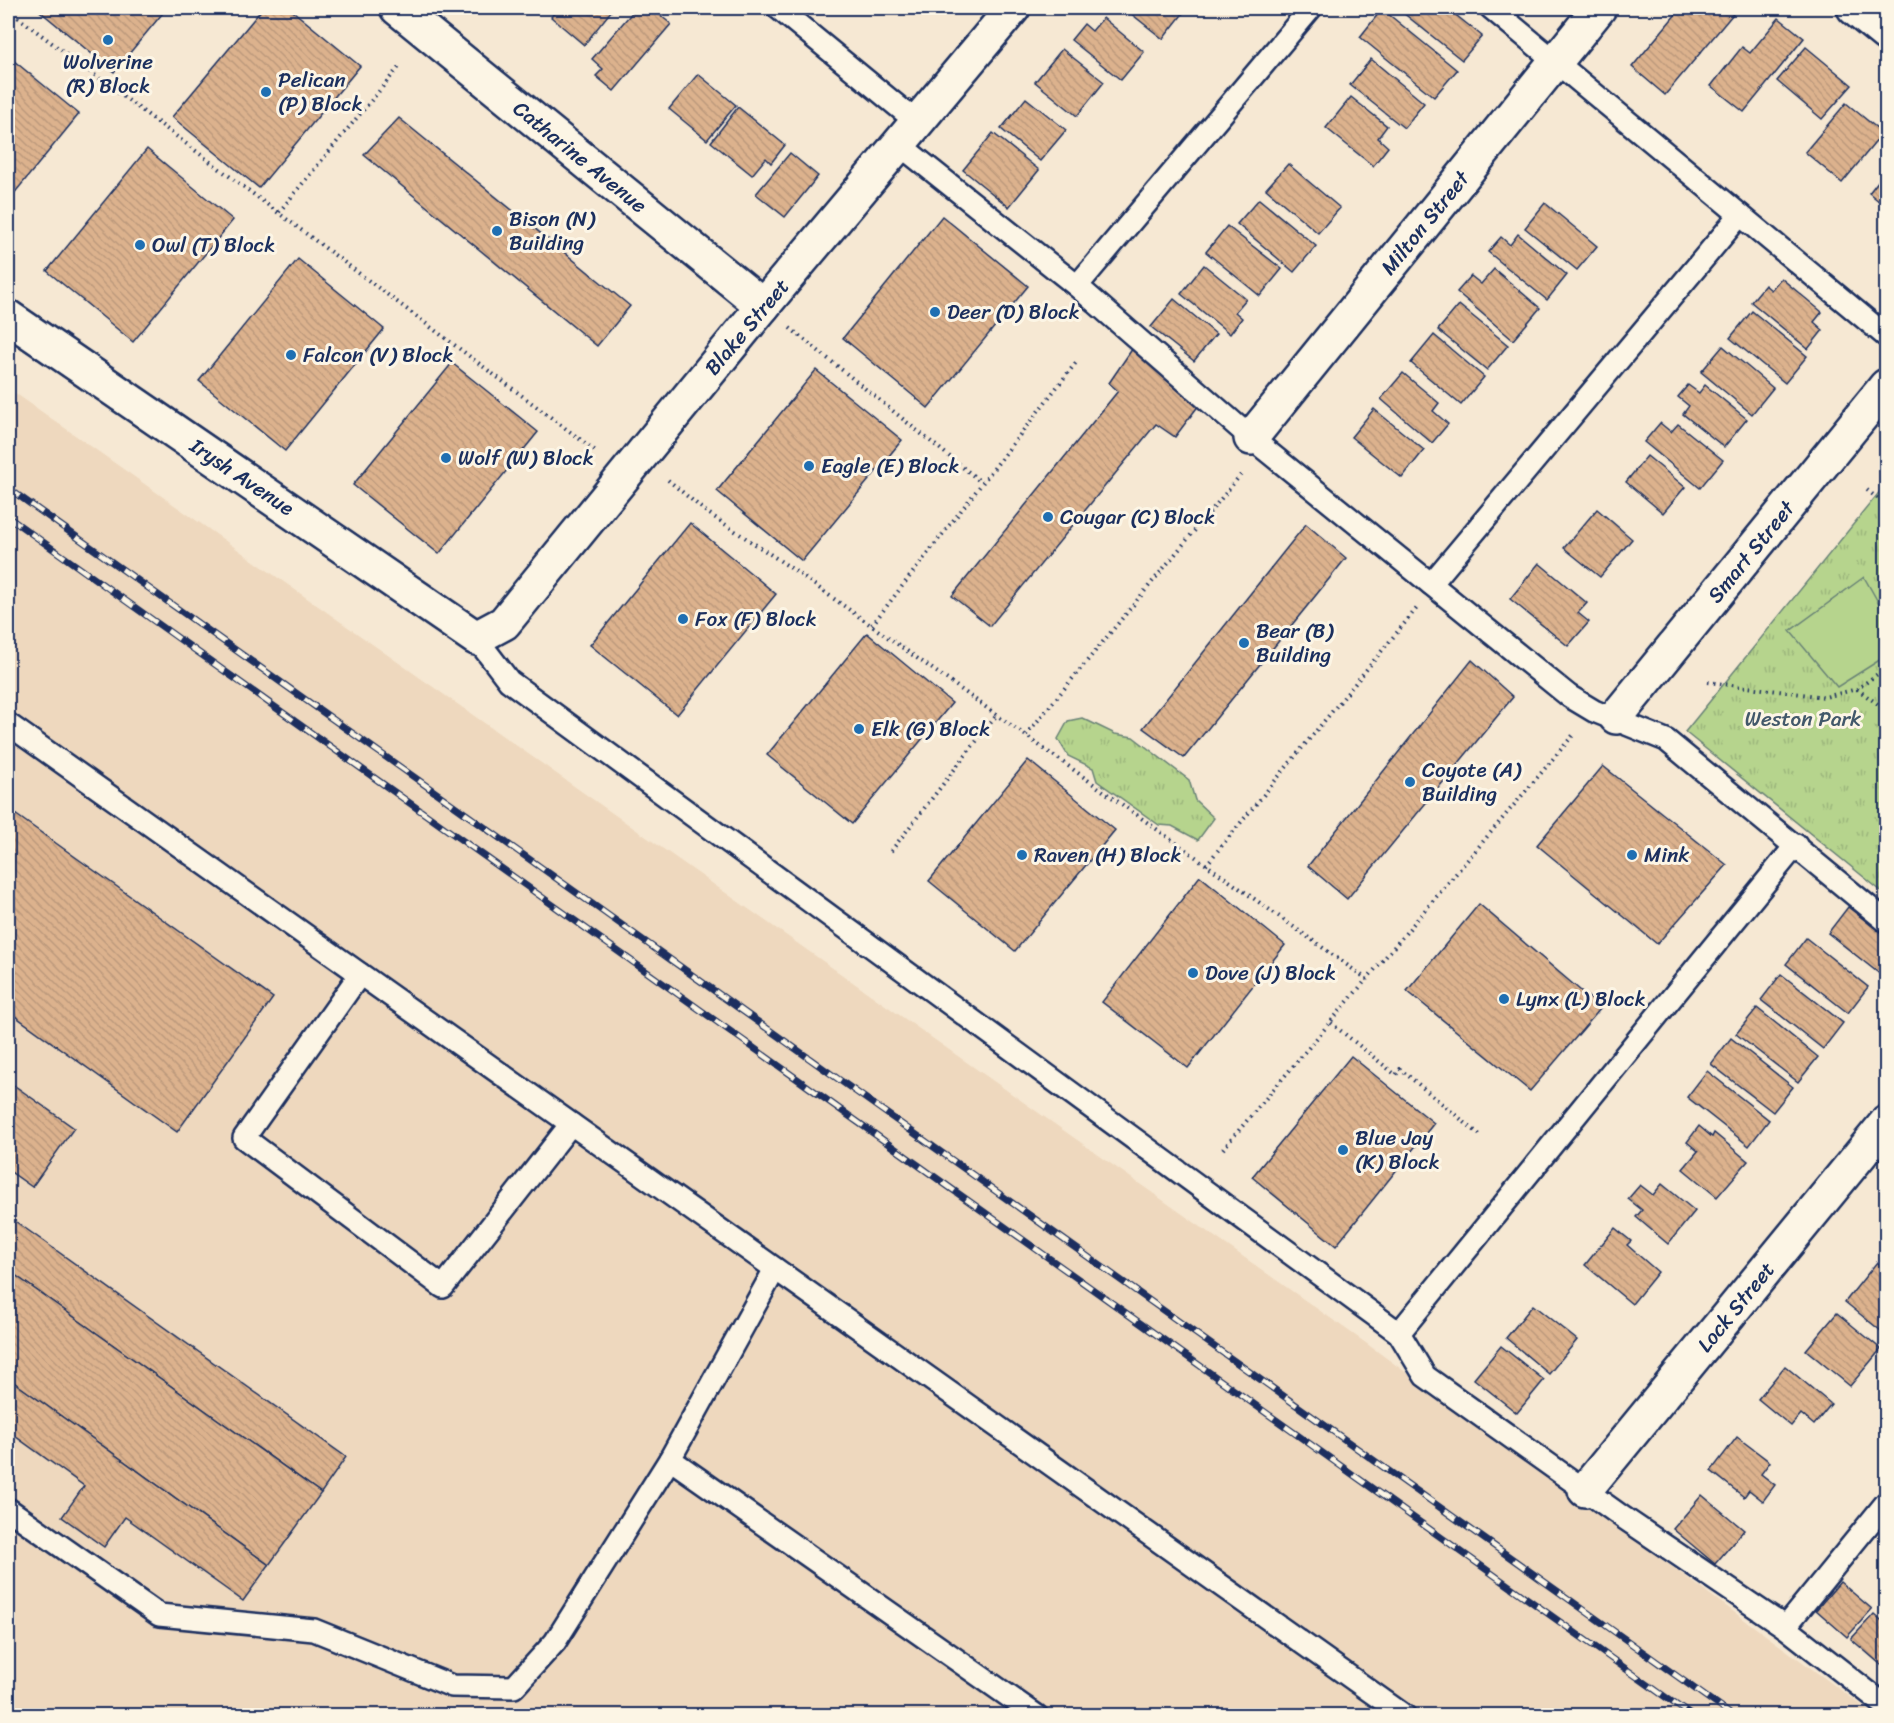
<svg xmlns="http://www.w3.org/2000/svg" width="1894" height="1723" font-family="Sriracha,sans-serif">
	<defs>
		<pattern id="grass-tufts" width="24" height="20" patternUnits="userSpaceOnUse" patternTransform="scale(1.5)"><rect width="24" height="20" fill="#b6d48d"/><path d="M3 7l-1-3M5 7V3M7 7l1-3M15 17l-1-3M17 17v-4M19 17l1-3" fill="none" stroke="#9cb67c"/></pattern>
		<pattern id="building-back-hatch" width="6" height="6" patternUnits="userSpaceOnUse" patternTransform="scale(1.5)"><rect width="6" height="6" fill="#dcb28d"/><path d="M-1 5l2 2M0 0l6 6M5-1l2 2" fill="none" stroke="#bc997c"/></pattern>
	</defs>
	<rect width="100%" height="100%" fill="#f6e8d3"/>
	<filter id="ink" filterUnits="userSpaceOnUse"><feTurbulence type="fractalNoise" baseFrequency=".0167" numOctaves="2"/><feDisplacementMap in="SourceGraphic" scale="12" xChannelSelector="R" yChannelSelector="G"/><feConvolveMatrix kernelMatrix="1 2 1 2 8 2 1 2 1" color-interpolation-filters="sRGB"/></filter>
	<g filter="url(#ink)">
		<polygon fill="#eed8be" points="8,388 1363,1341 1875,1715 8,1715"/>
		<g fill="url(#grass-tufts)" stroke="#688276" stroke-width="1.5">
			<polygon points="1886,484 1886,895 1685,732"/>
			<polygon points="1082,718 1115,734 1133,737 1189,780 1195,800 1214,818 1198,840 1172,826 1159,825 1097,781 1093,768 1068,756 1058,739 1068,721"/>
		</g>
		<polygon fill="#b6d48d" stroke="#688276" stroke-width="1.5" points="1864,577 1886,616 1886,656 1837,687 1790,631"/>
		<g fill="url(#building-back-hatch)" stroke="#1b2f5e" stroke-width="1.5">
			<polygon points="36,8 167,8 114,72"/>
			<polygon points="263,8 289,8 360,66 259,188 172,117"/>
			<polygon points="558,8 609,8 612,10 584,45 551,17"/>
			<polygon points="636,8 651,8 671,24 614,91 596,76 603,69 592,59"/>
			<polygon points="1124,8 1180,8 1185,11 1163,39"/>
			<polygon points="1397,8 1447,8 1482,36 1462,60"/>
			<polygon points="1681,8 1738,8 1665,95 1632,67"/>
			<polygon points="1382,9 1457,70 1434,97 1360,37"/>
			<polygon points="1103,18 1144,52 1121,80 1071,40 1084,24 1092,31"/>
			<polygon points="1779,18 1804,38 1744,112 1711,86 1742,47 1750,53"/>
			<polygon points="1806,47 1852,85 1822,119 1777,81"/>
			<polygon points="1062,49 1104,82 1077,116 1035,82"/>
			<polygon points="8,56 79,114 8,201"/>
			<polygon points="1371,59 1424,103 1404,128 1350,85"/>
			<polygon points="698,74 736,105 707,140 669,109"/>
			<polygon points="1351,97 1387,126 1378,138 1388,147 1373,166 1326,128"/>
			<polygon points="1026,98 1066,130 1040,161 1001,129"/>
			<polygon points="1846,103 1883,133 1842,183 1805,152"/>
			<polygon points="738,107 785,145 771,163 766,158 752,175 711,142"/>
			<polygon points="399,118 630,306 597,346 364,155"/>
			<polygon points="993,133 1039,170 1009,207 963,170"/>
			<polygon points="147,149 233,220 133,342 47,271"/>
			<polygon points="790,153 818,176 785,217 756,194"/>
			<polygon points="1288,164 1340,208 1318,233 1266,189"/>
			<polygon points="1886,171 1886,207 1869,193"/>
			<polygon points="1259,199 1316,246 1294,272 1237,224"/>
			<polygon points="1545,203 1597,246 1577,270 1525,228"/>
			<polygon points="942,216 1028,286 928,408 843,338"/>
			<polygon points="1227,226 1282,269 1260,296 1206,252"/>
			<polygon points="1518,234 1567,275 1547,300 1488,252 1501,237 1510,245"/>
			<polygon points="298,259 384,329 285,451 199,381"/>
			<polygon points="1204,265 1246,299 1235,312 1242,318 1230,334 1181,294"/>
			<polygon points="1494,269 1540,308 1513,340 1457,292 1471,276 1481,284"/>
			<polygon points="1781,278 1822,312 1814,322 1823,330 1808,349 1751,302 1765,285 1771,290"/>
			<polygon points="1174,299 1216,334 1194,361 1151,327"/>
			<polygon points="1459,305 1508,345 1487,370 1438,330"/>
			<polygon points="1752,311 1807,356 1785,383 1730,338"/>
			<polygon points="1434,335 1484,377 1461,405 1411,363"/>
			<polygon points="1137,342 1202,401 1175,437 1156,424 990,626 952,596 1118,391 1109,383"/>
			<polygon points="1723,346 1773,388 1752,414 1701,372"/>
			<polygon points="452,363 538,432 439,554 353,485"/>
			<polygon points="816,370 902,440 802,561 717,491"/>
			<polygon points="1403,373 1439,403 1433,411 1448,424 1432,443 1381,399"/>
			<polygon points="1688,385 1699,393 1705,385 1747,419 1724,447 1683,414 1689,406 1678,397"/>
			<polygon points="1374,409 1424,450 1402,478 1351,437"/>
			<polygon points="1660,423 1671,432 1678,424 1723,460 1700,488 1644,442"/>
			<polygon points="1647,456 1685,487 1663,513 1626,482"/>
			<polygon points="1597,509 1632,539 1600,577 1564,548"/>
			<polygon points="690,523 776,594 677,715 590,645"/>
			<polygon points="1306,524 1346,558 1184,758 1143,728"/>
			<polygon points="1539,563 1587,603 1578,613 1589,622 1568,646 1510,599"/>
			<polygon points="867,633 952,703 852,824 767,755"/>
			<polygon points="1472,660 1513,697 1347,899 1308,866"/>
			<polygon points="1028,760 1115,830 1015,951 929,881"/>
			<polygon points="1603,766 1727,865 1657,944 1537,845"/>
			<polygon points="8,809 273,998 177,1132 8,1011"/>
			<polygon points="1200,876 1285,945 1188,1068 1102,1002"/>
			<polygon points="1479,904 1601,1008 1530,1091 1407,991"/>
			<polygon points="1848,907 1886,937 1886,979 1828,933"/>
			<polygon points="1806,938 1868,987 1848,1013 1786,964"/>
			<polygon points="1781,974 1843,1023 1823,1049 1761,1000"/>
			<polygon points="1757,1008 1818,1057 1798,1082 1736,1034"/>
			<polygon points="1731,1038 1793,1087 1773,1112 1711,1064"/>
			<polygon points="1351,1056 1434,1123 1336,1246 1252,1177"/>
			<polygon points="1707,1071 1769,1120 1749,1146 1687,1097"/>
			<polygon points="8,1081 74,1128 32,1187 8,1170"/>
			<polygon points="1699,1126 1712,1137 1714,1133 1748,1161 1717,1197 1683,1169 1698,1151 1687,1142"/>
			<polygon points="1662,1184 1695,1211 1668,1244 1636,1217 1642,1210 1628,1199 1640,1185 1653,1195"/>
			<polygon points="8,1216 346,1457 321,1493 8,1270"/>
			<polygon points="1615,1228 1631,1241 1627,1245 1658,1272 1632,1304 1585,1265"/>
			<polygon points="1877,1262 1886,1270 1886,1335 1845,1302"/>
			<polygon points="8,1270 321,1493 269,1565 8,1378"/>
			<polygon points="1533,1305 1577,1340 1549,1374 1506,1338"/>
			<polygon points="1837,1313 1881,1349 1850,1386 1806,1350"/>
			<polygon points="1501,1346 1544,1380 1517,1413 1474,1379"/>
			<polygon points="1785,1366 1831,1404 1814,1425 1801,1414 1791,1426 1758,1399"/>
			<polygon points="8,1378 269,1565 243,1601 125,1517 104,1547 62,1517 84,1486 8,1431"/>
			<polygon points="1737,1437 1770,1462 1761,1474 1775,1485 1763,1501 1749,1490 1744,1497 1711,1471"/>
			<polygon points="1702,1495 1744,1530 1715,1564 1673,1529"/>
			<polygon points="1840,1582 1872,1609 1847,1637 1816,1610"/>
			<polygon points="1874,1614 1886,1624 1886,1669 1851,1639"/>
		</g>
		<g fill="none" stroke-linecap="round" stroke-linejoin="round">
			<defs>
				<g id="service">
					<polyline points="778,8 918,123"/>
					<polyline points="1491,8 1886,336"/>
					<polyline points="900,145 1077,286 1251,438 1569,696 1594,711 1666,740 1886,921"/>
					<polyline points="1077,286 1311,8"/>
					<polyline points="1431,584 1740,215"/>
					<polyline points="476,638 509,681 1399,1333 1425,1376 1624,1518 1785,1627 1886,1706"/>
					<polyline points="8,724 1405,1716"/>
					<polyline points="360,974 244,1138 443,1287 571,1124"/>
					<polyline points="775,1269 670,1459 1037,1716"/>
					<polyline points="1399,1333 1796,845"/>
					<polyline points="8,1509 159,1615 314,1630 452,1686 514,1687 555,1642 670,1459"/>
					<polyline points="1785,1627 1886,1503"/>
				</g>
				<g id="minor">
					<polyline points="397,8 763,306"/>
					<polyline points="8,317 476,638 504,623 763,306 1013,8"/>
					<polyline points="1251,438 1599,8"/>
					<polyline points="1616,717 1886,386"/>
					<polyline points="1585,1490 1886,1123"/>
				</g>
				<polyline id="secondary" points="1854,8 1886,34"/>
			</defs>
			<use href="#service" stroke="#1b2f5e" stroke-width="26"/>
			<use href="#minor" stroke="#1b2f5e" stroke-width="38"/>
			<use href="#secondary" stroke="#1b2f5e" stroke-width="38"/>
			<g stroke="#1b2f5e" stroke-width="4" stroke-dasharray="1.5 4.5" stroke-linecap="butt">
				<polyline points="8,10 597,452"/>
				<polyline points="279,212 399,67"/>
				<polyline points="790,328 981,482"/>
				<polyline points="668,480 705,511 788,566 1368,980"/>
				<polyline points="1867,490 1886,505"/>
				<polyline points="872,625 1078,360"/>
				<polyline points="1708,682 1825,697 1857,689 1886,668"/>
				<polyline points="1857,689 1886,710"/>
				<polyline points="1026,735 1243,472"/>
				<polyline points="891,851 996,716"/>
				<polyline points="1206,865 1417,608"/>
				<polyline points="1331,1023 1396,1075 1400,1069 1480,1135"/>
				<polyline points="1223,1149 1574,734"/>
			</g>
			<use href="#service" stroke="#fcf5e5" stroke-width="21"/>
			<use href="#minor" stroke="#fcf5e5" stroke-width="33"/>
			<use href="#secondary" stroke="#fcf5e5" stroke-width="33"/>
			<defs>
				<g id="rail">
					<polyline points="8,488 1733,1716"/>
					<polyline points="8,517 1692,1716"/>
				</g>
			</defs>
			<use href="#rail" stroke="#1b2f5e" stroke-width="7"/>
			<use href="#rail" stroke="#fcf5e5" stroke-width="4.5" stroke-dasharray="14" stroke-linecap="butt"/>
		</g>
	</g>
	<g fill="#1f6fb2" stroke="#fcf5e5" stroke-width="2">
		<circle cx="108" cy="40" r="6"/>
		<circle cx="266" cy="92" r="6"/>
		<circle cx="497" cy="231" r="6"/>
		<circle cx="140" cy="245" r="6"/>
		<circle cx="935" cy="312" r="6"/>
		<circle cx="291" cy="355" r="6"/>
		<circle cx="446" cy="458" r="6"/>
		<circle cx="809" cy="466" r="6"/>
		<circle cx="1048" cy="517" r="6"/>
		<circle cx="683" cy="619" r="6"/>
		<circle cx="1244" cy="643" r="6"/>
		<circle cx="859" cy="729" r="6"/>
		<circle cx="1410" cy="782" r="6"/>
		<circle cx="1022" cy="855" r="6"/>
		<circle cx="1632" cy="855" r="6"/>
		<circle cx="1193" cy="973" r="6"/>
		<circle cx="1504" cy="999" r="6"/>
		<circle cx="1343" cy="1150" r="6"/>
	</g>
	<g text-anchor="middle" stroke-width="6" stroke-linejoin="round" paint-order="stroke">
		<g font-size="21" fill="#1b2f5e" stroke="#fcf5e5" text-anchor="start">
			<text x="108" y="69" text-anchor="middle">Wolverine<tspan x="108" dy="24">(R) Block</tspan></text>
			<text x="278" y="87">Pelican<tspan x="278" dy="24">(P) Block</tspan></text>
			<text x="509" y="226">Bison (N)<tspan x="509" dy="24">Building</tspan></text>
			<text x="152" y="252">Owl (T) Block</text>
			<text x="947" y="319">Deer (D) Block</text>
			<text x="303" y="362">Falcon (V) Block</text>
			<text x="458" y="465">Wolf (W) Block</text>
			<text x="821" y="473">Eagle (E) Block</text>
			<text x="1060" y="524">Cougar (C) Block</text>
			<text x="695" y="626">Fox (F) Block</text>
			<text x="1256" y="638">Bear (B)<tspan x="1256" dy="24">Building</tspan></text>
			<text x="871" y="736">Elk (G) Block</text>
			<text x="1422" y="777">Coyote (A)<tspan x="1422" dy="24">Building</tspan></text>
			<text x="1034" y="862">Raven (H) Block</text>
			<text x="1644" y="862">Mink</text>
			<text x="1205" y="980">Dove (J) Block</text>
			<text x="1516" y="1006">Lynx (L) Block</text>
			<text x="1355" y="1145">Blue Jay<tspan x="1355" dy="24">(K) Block</tspan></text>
		</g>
		<g font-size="21" fill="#1b2f5e" stroke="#fcf5e5">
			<text transform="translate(580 157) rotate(39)" y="7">Catharine Avenue</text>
			<text transform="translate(1425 223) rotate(-51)" y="7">Milton Street</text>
			<text transform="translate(747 327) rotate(-50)" y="7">Blake Street</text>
			<text transform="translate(242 477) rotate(34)" y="7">Irysh Avenue</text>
			<text transform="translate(1751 552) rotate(-51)" y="7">Smart Street</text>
			<text transform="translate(1736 1307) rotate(-51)" y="7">Lock Street</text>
		</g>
		<g font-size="21" fill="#42586a" stroke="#fcf5e5">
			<text x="1803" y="726">Weston Park</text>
		</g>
	</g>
	<rect width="1894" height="1723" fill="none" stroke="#fcf5e5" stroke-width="30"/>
	<rect x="15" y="15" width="1864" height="1693" fill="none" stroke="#1b2f5e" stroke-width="2" filter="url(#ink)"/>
</svg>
